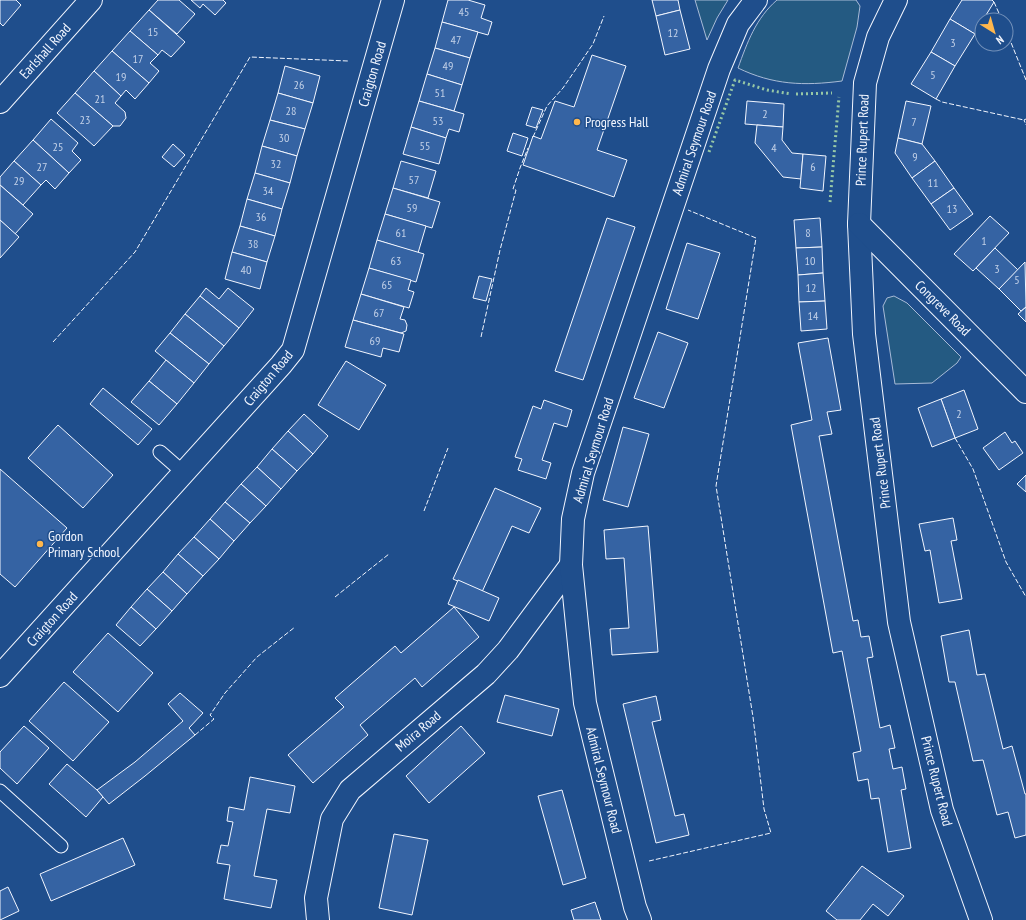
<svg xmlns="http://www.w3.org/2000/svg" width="1026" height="920" font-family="'PT Sans Narrow',sans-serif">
	<rect width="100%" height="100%" fill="#1f4e8c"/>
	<g fill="#245a82" stroke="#a8bbd7">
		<polygon points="695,0 728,0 717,18 707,40"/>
		<path d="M777 0H856L860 6 857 27 842 81C804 86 773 85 738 68 747 43 756 18 777 0Z"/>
		<polygon points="894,296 907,303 961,357 957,363 932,383 895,384 883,306 887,298"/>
	</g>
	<g fill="#3563a3" stroke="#f2f6ff">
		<polygon points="0,0 16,0 21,5 3,26 0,23"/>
		<polygon points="158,0 179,0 195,14 177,34 149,10"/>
		<polygon points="191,0 223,0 226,3 215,15 203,4 200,8"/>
		<polygon points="448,0 468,0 485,5 481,18 492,22 488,35 442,22"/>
		<polygon points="652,0 678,0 680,10 656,16"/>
		<polygon points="962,0 992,0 994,2 983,20 982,20 975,34 950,19"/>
		<polygon points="149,10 185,42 171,57 162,50 158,55 130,31"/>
		<polygon points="680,10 690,49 665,55 656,16"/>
		<polygon points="950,19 975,34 955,66 931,52"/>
		<polygon points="442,22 478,32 470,58 435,48"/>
		<polygon points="130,31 158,55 150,63 159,71 149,83 112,51"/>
		<polygon points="435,48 470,58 462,85 427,74"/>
		<polygon points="112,51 149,83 135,99 126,90 121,96 94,71"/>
		<polygon points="931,52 955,66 936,99 911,84"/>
		<polygon points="592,55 626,66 597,150 627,160 614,197 523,165 533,136 541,139 555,101 574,107"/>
		<polygon points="285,66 320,76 313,103 278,93"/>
		<polygon points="94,71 121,96 115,103 125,112 126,118 120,126 113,126 75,93"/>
		<polygon points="427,74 462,85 454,111 419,101"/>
		<polygon points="75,93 113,126 94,146 57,113"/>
		<polygon points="278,93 313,103 305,129 270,120"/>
		<polygon points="419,101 464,114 459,132 449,129 446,138 411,127"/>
		<polygon points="747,101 784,104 783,127 745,124"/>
		<polygon points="906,101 931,106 922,144 898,138"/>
		<polygon points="532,107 543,110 536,128 526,125"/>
		<polygon points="51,119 78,143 72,151 81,160 69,173 33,140"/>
		<polygon points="270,120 305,129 297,156 262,146"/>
		<polygon points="757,125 783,127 782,140 792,153 803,154 801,179 783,177 755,143"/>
		<polygon points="411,127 446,138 439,164 403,154"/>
		<polygon points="513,133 528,138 522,156 507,151"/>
		<polygon points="898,138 922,144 935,161 912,178 895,153"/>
		<polygon points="33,140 69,173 55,189 46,180 41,185 14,161"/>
		<polygon points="173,144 185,155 174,167 162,157"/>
		<polygon points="262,146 297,156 290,183 255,173"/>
		<polygon points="803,154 826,156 823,191 800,188"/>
		<polygon points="14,161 41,185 23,205 0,185 0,177"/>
		<polygon points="401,161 436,171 428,198 393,188"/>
		<polygon points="935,161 954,188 931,204 912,178"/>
		<polygon points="255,173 290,183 282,209 247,199"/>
		<polygon points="0,185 33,214 15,234 0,220"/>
		<polygon points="393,188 440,202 432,228 385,214"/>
		<polygon points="954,188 973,214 950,230 931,204"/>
		<polygon points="247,199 282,209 275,236 240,226"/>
		<polygon points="385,214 426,226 418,253 377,240"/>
		<polygon points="990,216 1009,233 973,271 954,254"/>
		<polygon points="607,218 635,227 583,380 555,371"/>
		<polygon points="820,218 822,247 796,248 794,220"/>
		<polygon points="0,220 19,237 0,258"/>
		<polygon points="240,226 275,236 267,262 232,252"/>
		<polygon points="377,240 424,254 416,282 369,268"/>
		<polygon points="687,243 720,253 698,319 666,309"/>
		<polygon points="822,247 823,273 798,275 796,248"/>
		<polygon points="995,248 1018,270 999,289 976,268"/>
		<polygon points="232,252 267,262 260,289 225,279"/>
		<polygon points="1025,262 1026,307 1021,311 999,289"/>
		<polygon points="369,268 411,280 408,290 414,292 409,308 361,294"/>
		<polygon points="823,273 825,301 799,302 798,275"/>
		<polygon points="479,276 492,279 486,301 473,298"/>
		<polygon points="206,288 219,299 228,288 254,309 239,328 200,296"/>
		<polygon points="361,294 404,307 400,319 405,320 407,325 406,331 401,333 353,320"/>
		<polygon points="200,296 239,328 224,346 185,314"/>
		<polygon points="825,301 827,329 801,331 799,302"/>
		<polygon points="1026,307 1026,322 1018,314"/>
		<polygon points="185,314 224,346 209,364 170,333"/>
		<polygon points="353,320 404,334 399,352 383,348 381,357 345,347"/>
		<polygon points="658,332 688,343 664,408 634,398"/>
		<polygon points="170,333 209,364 194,383 155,351"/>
		<polygon points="828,338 841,410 827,412 832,434 819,436 853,621 858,620 861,637 869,636 873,657 867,658 880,728 890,725 895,748 889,749 893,769 902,767 906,789 901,790 911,848 888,852 879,798 871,799 868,779 858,781 853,753 861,751 842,651 833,653 791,425 812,420 798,343"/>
		<polygon points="166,360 194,383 177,404 149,381"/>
		<polygon points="346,361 386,385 359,430 318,405"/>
		<polygon points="149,381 177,404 159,425 131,402"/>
		<polygon points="103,388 152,429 138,445 90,404"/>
		<polygon points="964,390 978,429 955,438 941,399"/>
		<polygon points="941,399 955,438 932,447 918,408"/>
		<polygon points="544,400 572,410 567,427 554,423 542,460 551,463 546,479 518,470 522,459 515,457 533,406 541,409"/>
		<polygon points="304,414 328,436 313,454 288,431"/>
		<polygon points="58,425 113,475 83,508 28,458"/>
		<polygon points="623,427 649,434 628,507 603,500"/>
		<polygon points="288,431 313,454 297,471 272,449"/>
		<polygon points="1005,432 1012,443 1015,441 1023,453 999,470 983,448"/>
		<polygon points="272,449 297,471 281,489 257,467"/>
		<polygon points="257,467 281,489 266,506 241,484"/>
		<polygon points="0,469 67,528 15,587 0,574"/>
		<polygon points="1026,475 1026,492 1017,484"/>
		<polygon points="241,484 266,506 250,523 225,502"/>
		<polygon points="495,488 541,508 529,533 512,526 482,592 453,579"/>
		<polygon points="225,502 250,523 234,541 210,519"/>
		<polygon points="953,518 957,540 951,541 962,599 939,603 930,550 925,551 919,524"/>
		<polygon points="210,519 234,541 219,559 194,537"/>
		<polygon points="648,526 658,652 612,655 610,629 629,628 624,558 606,559 604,530"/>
		<polygon points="194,537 219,559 203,576 178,554"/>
		<polygon points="178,554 203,576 187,594 163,572"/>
		<polygon points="163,572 187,594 172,611 147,589"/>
		<polygon points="458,580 499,598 489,621 448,604"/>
		<polygon points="147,589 172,611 156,629 131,607"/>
		<polygon points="131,607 156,629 140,646 116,625"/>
		<polygon points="454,607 479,637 422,687 415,678 360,725 368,735 313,783 288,755 344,707 335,698 395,646 401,653"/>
		<polygon points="969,630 977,675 985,674 1003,749 1012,746 1025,794 1026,794 1026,835 1015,838 1008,812 997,815 983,760 973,761 955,682 949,682 941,636"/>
		<polygon points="108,633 153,673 118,712 73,672"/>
		<polygon points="64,682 109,722 73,761 29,721"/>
		<polygon points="180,693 203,713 189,728 195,735 145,776 109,804 97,790 135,762 183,721 168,704"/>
		<polygon points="505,695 559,709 552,736 497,722"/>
		<polygon points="656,696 661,720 652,722 675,816 684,814 689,835 656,843 623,704"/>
		<polygon points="24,726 49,748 17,784 0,768 0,752"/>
		<polygon points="461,726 485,753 429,803 406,776"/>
		<polygon points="67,764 97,790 103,797 86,817 49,784"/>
		<polygon points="250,777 295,786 290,813 267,809 254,876 277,880 271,908 224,899 230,865 217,863 221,845 228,846 233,822 227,821 229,807 244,810"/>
		<polygon points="562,790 586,878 563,885 538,796"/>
		<polygon points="394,834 428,840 412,915 379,908"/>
		<polygon points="123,838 135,865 51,901 40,874"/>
		<polygon points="862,866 904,896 888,916 873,904 860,920 837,920 826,911"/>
		<polygon points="8,887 19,911 0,920 0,891"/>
		<polygon points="595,902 601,920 574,920 571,910"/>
	</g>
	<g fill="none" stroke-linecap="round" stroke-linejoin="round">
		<defs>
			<g id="service">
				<polyline points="160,452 184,473"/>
				<polyline points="0,791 61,846"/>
			</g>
			<g id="minor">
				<polyline points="896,0 878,37 865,83 859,224 864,334 899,622 942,810 981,920"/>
				<polyline points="0,102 91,0"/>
				<polyline points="859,224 1026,392"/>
				<polyline points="0,676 281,365 293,350 393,0"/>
				<polyline points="318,920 316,898 332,819 350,790 486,674 508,650 571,565"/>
				<polyline points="640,920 635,907 585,703 571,565 573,519 583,473 719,69 738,24 756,0"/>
			</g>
		</defs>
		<use href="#service" stroke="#f2f6ff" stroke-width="15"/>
		<use href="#minor" stroke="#f2f6ff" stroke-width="24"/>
		<use href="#service" stroke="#1f4e8c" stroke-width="13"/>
		<use href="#minor" stroke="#1f4e8c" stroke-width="22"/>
		<g stroke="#97c8a6" stroke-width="3" stroke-dasharray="2 3" stroke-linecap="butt">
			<polyline points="796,94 832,93"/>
			<polyline points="709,152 735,80 767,90 791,94"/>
			<polyline points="830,202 839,97"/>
		</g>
		<g stroke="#f2f6ff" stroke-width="1" stroke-dasharray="5 2" stroke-linecap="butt">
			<polyline points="994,2 1002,20"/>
			<polyline points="1006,30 1026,80"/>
			<polyline points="936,99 942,102 1024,120"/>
			<polyline points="1026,119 1024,120 1026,125"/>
			<polyline points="533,137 547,106 563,88 593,44 604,16"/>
			<polyline points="481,337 500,250 516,190 513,189 520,168 528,148"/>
			<polyline points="53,342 135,252 250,57 348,61"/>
			<polyline points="955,438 973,469 1006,562 1026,597"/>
			<polyline points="424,511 448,448"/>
			<polyline points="335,597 389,554"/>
			<polyline points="195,735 214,719 210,715 225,693 257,657 295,627"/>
			<polyline points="649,861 771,833 764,809 753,717 716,486 756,238 688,210"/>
		</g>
	</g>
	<g fill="#ffb74d" stroke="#1f4e8c" stroke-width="1.5">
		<circle cx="577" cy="122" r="4"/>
		<circle cx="40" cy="544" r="4"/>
	</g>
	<g text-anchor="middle" stroke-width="3" stroke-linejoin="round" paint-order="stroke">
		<g font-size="12" fill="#c3d1e8">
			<text x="464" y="16">45</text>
			<text x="153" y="36">15</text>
			<text x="673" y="37">12</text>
			<text x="456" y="44">47</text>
			<text x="953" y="47">3</text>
			<text x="138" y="63">17</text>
			<text x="448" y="70">49</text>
			<text x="933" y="79">5</text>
			<text x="121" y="81">19</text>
			<text x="299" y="89">26</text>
			<text x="440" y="97">51</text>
			<text x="100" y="103">21</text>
			<text x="291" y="115">28</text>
			<text x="765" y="118">2</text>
			<text x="85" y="124">23</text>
			<text x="438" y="125">53</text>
			<text x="914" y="126">7</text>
			<text x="284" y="142">30</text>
			<text x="425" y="150">55</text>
			<text x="58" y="151">25</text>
			<text x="774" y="152">4</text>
			<text x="915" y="161">9</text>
			<text x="276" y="168">32</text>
			<text x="42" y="171">27</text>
			<text x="813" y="171">6</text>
			<text x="414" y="184">57</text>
			<text x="19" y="185">29</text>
			<text x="933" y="187">11</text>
			<text x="268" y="195">34</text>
			<text x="412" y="212">59</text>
			<text x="952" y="213">13</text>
			<text x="261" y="221">36</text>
			<text x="401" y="237">61</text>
			<text x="808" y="237">8</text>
			<text x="984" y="245">1</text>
			<text x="253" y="248">38</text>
			<text x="396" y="265">63</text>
			<text x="810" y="265">10</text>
			<text x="997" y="273">3</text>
			<text x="246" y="274">40</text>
			<text x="1017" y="284">5</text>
			<text x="387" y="289">65</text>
			<text x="811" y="292">12</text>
			<text x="379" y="317">67</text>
			<text x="813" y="320">14</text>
			<text x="375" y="345">69</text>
			<text x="959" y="418">2</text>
		</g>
		<g font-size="14" fill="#f2f6ff" stroke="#1f4e8c">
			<text transform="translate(45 51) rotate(-48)" y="5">Earlshall Road</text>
			<text transform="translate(372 74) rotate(-74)" y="5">Craigton Road</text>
			<text transform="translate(862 140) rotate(-88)" y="5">Prince Rupert Road</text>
			<text transform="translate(694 143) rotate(-71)" y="5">Admiral Seymour Road</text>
			<text transform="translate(943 308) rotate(45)" y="5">Congreve Road</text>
			<text transform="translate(268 378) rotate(-50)" y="5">Craigton Road</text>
			<text transform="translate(593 450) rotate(-73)" y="5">Admiral Seymour Road</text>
			<text transform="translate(880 463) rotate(-97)" y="5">Prince Rupert Road</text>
			<text transform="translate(52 619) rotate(-48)" y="5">Craigton Road</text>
			<text transform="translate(418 731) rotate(-40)" y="5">Moira Road</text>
			<text transform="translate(604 780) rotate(76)" y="5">Admiral Seymour Road</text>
			<text transform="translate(937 781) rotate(76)" y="5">Prince Rupert Road</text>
		</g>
		<g font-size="14" fill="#f2f6ff" stroke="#1f4e8c" text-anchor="start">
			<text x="585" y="127">Progress Hall</text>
			<text x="48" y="541">Gordon<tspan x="48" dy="16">Primary School</tspan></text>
		</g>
	</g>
	<g transform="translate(994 32) rotate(143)"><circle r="19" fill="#1f4e8c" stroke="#7391ba"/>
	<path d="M0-3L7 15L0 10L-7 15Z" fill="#ffb74d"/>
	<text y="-6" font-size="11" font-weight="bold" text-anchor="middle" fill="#f2f6ff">N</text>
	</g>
</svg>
